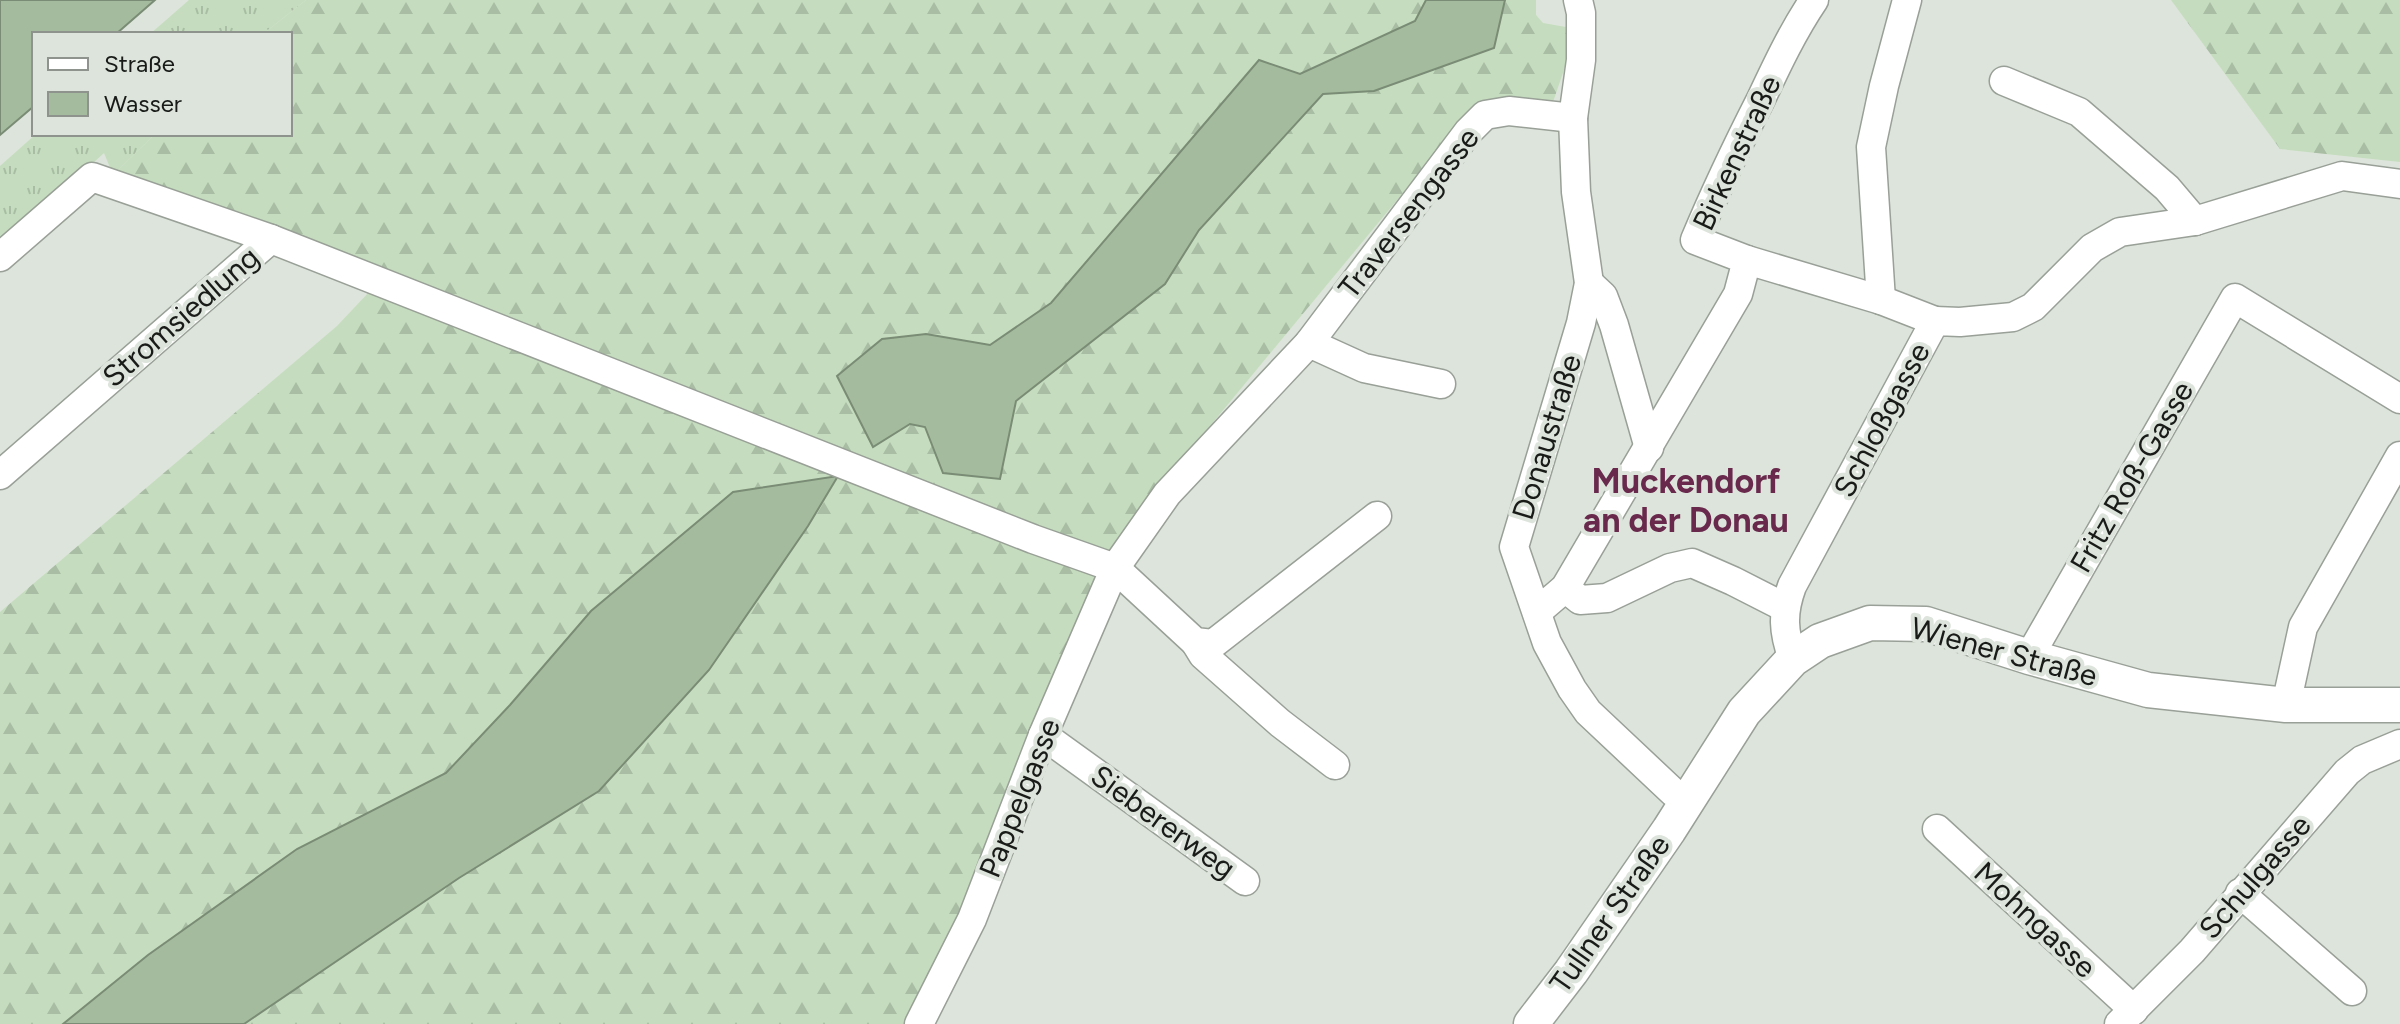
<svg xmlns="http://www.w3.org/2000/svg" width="2400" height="1024" font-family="Figtree,sans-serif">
	<defs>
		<pattern id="grass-tufts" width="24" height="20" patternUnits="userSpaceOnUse" patternTransform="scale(2)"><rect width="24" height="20" fill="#c5ddbe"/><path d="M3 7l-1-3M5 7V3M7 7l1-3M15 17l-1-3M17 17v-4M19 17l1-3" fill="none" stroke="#a8bda3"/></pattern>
		<pattern id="forest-firs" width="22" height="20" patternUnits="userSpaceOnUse" patternTransform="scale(2)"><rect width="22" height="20" fill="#c5ddbe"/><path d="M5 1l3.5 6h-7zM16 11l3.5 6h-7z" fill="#a8bda3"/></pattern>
	</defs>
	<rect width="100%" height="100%" fill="#dde4db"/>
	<g fill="url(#grass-tufts)">
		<polygon points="189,0 306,0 263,34 150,34"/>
		<polygon points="36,134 155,134 113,175 104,153 0,248 0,166"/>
	</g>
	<g fill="url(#forest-firs)">
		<polygon points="306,0 1426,0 1416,21 1300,74 1259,60 1051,303 990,345 926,334 911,424 926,427 943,473 1000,479 1016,401 1165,284 1199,230 1324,94 1374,90 1493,49 1505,0 1536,0 1536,15 1543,23 1566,27 1568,58 1553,102 1517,97 1470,112 1205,432 1110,554 972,908 912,1024 244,1024 459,878 599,791 709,670 808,526 838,477 510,705 446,773 297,849 148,955 63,1024 0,1024 0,612 337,326 386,274 113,175 155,134 290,134 290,34 263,34"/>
		<polygon points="2171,0 2400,0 2400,162 2280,149"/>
	</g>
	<g fill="#a4bc9d" stroke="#7a8c75" stroke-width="2">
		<polygon points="0,0 155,0 116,34 34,34 34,106 0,135"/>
		<polygon points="1426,0 1505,0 1494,48 1374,91 1323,94 1199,230 1165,284 1016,401 1000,479 943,473 925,427 910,424 873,447 837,376 882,339 926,334 990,345 1051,303 1259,60 1300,74 1415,21"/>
		<polygon points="838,476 808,526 709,670 599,791 459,878 244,1024 63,1024 148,955 297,849 446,773 510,705 591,611 733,492"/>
	</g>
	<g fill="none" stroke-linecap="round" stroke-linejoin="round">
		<defs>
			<g id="minor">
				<polyline points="1578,0 1581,13 1581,60 1573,118 1576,192 1589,283 1581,323 1514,547 1547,643 1572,689 1588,712 1673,792 1688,802"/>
				<polyline points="2004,81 2079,112 2167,188 2195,221"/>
				<polyline points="0,257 92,177 271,239 1033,539 1115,568 1195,642 1213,644 1377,516"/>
				<polyline points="1747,260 1881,300 1935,321"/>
				<polyline points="1589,283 1603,296 1614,325 1649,448"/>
				<polyline points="1881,300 1871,147 1884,86 1907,0"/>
				<polyline points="1309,343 1364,368 1441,384"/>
				<polyline points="0,475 271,239"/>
				<polyline points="1565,588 1580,600 1607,598 1670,568 1692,563 1733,581 1784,607"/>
				<path d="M1537 612 1565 588 1738 294 1747 260 1695 240C1715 192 1737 146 1761 99 1777 65 1793 31 1814 0"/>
				<polyline points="1195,642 1203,655 1280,723 1335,765"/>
				<polyline points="2029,657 2235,298 2400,399"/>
				<path d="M1793 659C1783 632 1782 613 1792 586L1935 321 1960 322 2013 317 2033 307 2092 248 2120 232 2195 221 2342 176 2400 184"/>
				<polyline points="2286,705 2303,627 2400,456"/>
				<polyline points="1043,735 1245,881"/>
				<polyline points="1937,829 2134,1010"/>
				<polyline points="2240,893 2352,991"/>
				<polyline points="919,1024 972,919 1043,735 1115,568 1167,494 1309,343 1468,132 1485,115 1509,111 1573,118"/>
				<polyline points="2119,1024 2192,951 2347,772 2362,760 2400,744"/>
			</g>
			<polyline id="major" points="1531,1024 1571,972 1669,830 1744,712 1793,659 1820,641 1870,623 1926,624 2029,657 2148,690 2286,705 2400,705"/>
		</defs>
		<use href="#minor" stroke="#99a097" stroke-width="31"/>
		<use href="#major" stroke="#99a097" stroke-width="37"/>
		<use href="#minor" stroke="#fff" stroke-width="28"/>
		<use href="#major" stroke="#fff" stroke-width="34"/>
	</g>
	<g text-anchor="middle" stroke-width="8" stroke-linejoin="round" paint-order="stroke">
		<g font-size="30" fill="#181b18" stroke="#dde4db">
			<text transform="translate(1737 153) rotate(-65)" y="10">Birkenstraße</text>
			<text transform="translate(1409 213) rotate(-52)" y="10">Traversengasse</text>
			<text transform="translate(181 317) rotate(-41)" y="10">Stromsiedlung</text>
			<text transform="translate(1882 420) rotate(-62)" y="10">Schloßgasse</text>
			<text transform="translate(1547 437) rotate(-73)" y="10">Donaustraße</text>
			<text transform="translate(2132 477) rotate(-60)" y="10">Fritz Roß-Gasse</text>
			<text transform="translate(2004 652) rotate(15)" y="10">Wiener Straße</text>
			<text transform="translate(1020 798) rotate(-68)" y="10">Pappelgasse</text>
			<text transform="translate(1163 822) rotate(36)" y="10">Siebererweg</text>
			<text transform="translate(2255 877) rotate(-49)" y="10">Schulgasse</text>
			<text transform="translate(1610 914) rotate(-55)" y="10">Tullner Straße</text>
			<text transform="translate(2035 920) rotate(43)" y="10">Mohngasse</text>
		</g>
		<g font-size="34" font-weight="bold" fill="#68294c" stroke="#dde4db">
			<text x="1686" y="493">Muckendorf<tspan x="1686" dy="39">an der Donau</tspan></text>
		</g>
	</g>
	<rect x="32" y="32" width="260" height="104" fill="#dde4db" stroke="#8e948d" stroke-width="2"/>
	<rect x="48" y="58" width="40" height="12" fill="#ffffff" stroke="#8e948d" stroke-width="2"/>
	<text x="104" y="72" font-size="24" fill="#181b18">Straße</text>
	<rect x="48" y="92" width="40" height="24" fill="#a4bc9d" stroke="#8e948d" stroke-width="2"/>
	<text x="104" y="112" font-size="24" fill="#181b18">Wasser</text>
</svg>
